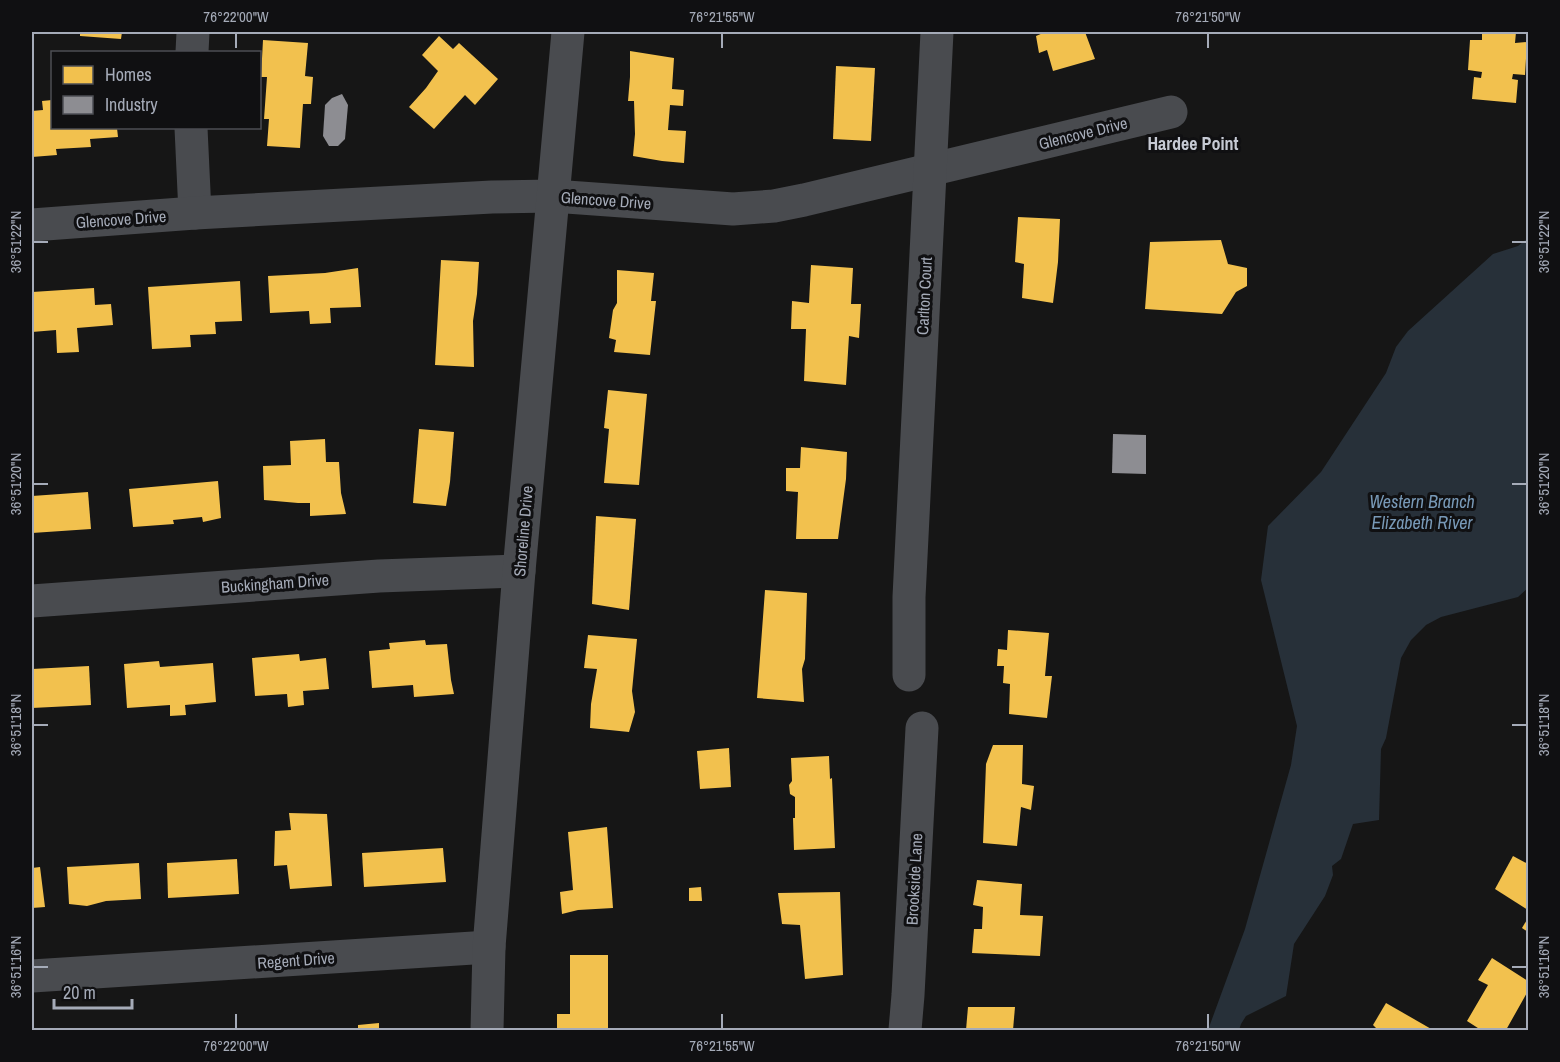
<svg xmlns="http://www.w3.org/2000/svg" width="1560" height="1062" font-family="'Archivo Narrow',sans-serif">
	<rect width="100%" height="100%" fill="#161616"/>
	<polygon fill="#273039" points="1528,238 1528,588 1518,597 1441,617 1426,625 1411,640 1401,658 1386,738 1381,749 1379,820 1353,824 1341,859 1332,866 1333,875 1325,896 1294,944 1286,996 1246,1016 1241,1024 1239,1030 1208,1030 1245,929 1291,765 1297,726 1261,580 1268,526 1321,472 1386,373 1396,347 1408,331 1493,254 1518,246"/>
	<g fill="#f2c14e">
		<polygon points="80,32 122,32 121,39 80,36"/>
		<polygon points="1042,32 1085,32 1095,59 1053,71 1047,50 1039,53 1036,36 1043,33"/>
		<polygon points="1482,32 1516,32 1515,43 1527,42 1525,75 1513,74 1512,79 1518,80 1516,103 1472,99 1474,77 1481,78 1482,72 1468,70 1470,40 1482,40"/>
		<polygon points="439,36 453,49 459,43 498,79 475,105 465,95 434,129 409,107 426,88 438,71 422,55"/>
		<polygon points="263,40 308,43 305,76 313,77 311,104 303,104 300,148 267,146 269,119 264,119 267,77 261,77"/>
		<polygon points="630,51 674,58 672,89 684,90 683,106 670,105 668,130 686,131 684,163 662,161 633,156 635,134 634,101 628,101 630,77"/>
		<polygon points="836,66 875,68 871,141 833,139"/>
		<polygon points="52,100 52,128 117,128 118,137 90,139 91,147 56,149 57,155 32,157 32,111 43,110 42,101"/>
		<polygon points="1018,217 1060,219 1058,262 1053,303 1022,298 1024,264 1015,262"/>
		<polygon points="1221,240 1228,264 1247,268 1247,286 1236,292 1222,314 1145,309 1150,242"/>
		<polygon points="441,260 479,262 477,294 473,321 474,367 435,365"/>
		<polygon points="811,265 853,268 851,304 861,304 859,338 849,336 846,385 804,381 806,329 791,329 792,301 809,303"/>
		<polygon points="358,268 361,307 330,308 331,323 310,324 309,311 270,313 268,276 325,273"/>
		<polygon points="617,270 654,273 651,301 656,301 650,355 614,352 616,340 609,338 613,310 617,303"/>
		<polygon points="240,281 242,321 215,322 216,334 190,335 191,347 152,349 148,287"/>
		<polygon points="94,288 95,305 111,304 113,325 77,328 79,352 57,353 56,330 32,332 32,292"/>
		<polygon points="608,390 647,394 639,485 604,483 609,429 604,428"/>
		<polygon points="419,429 454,432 450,482 446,506 413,503"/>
		<polygon points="325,439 326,462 339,462 341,493 346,514 310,516 310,503 298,503 264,500 263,466 291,465 290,441"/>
		<polygon points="801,447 847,452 846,479 838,539 796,539 798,492 786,491 786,468 800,468"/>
		<polygon points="218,481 221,518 203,522 202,517 173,520 174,524 133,527 129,489"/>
		<polygon points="88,492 91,529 32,533 32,496"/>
		<polygon points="596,516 636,519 629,610 592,604"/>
		<polygon points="765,590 807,593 805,659 802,669 804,702 757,698"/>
		<polygon points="1008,630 1049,633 1045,676 1052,676 1047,718 1009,714 1010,684 1003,683 1004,666 997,666 998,649 1007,650"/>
		<polygon points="588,635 637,639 632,691 635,712 629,732 590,728 591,704 597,669 584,668"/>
		<polygon points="425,640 426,645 447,644 451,680 454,694 414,697 413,685 372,688 369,651 390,649 389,643"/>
		<polygon points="299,654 300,661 326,658 329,689 303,691 304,705 288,707 287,694 255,696 252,658"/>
		<polygon points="159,661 160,667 213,663 216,702 185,705 186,715 170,716 170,705 127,708 124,664"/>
		<polygon points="89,666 91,705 32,708 32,669"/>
		<polygon points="993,745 1023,745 1022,784 1034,786 1031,810 1021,807 1017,846 983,843 986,764"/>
		<polygon points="729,748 731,787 700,789 697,751"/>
		<polygon points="829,756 830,779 832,778 835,848 794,850 793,818 795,818 795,797 790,794 789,785 792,781 791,758"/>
		<polygon points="289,813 327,814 332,886 290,889 287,865 274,866 275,831 291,830"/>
		<polygon points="607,827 613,908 578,910 562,914 560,892 573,890 568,832"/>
		<polygon points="443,848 446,882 364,887 362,853"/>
		<polygon points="1513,856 1528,864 1528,910 1495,889"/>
		<polygon points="237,859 239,894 168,898 167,863"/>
		<polygon points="139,863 141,899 106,901 87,906 69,904 67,867"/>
		<polygon points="40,867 45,907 32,908 32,868"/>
		<polygon points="977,880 1022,884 1020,915 1043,916 1040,956 972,953 974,929 982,929 983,907 973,905"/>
		<polygon points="701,887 702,901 689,901 689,888"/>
		<polygon points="840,892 843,975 805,979 800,925 782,924 778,893"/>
		<polygon points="1528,918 1528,932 1522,928"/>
		<polygon points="570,955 608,955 608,1030 557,1030 557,1014 570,1014"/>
		<polygon points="1492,958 1528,981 1528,991 1506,1030 1481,1030 1467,1021 1488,985 1478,980"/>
		<polygon points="1386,1003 1433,1030 1378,1030 1373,1025"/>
		<polygon points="968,1007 1015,1007 1013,1030 966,1030"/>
		<polygon points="379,1023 379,1030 358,1030 358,1025"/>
	</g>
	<g fill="#8d8d92">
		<polygon points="342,94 348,105 345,139 338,146 329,146 323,136 325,105 332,98"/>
		<polygon points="1113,434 1146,435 1146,474 1112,473"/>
	</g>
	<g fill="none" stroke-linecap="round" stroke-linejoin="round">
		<g stroke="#494b4f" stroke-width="33">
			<polyline points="192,52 193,32"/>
			<polyline points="191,128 195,213"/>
			<polyline points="32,225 195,213 492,197 553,196 733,209 774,206 804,200 1171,112"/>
			<polyline points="32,601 379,576 519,571"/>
			<polyline points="909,675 909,597 937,32"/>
			<polyline points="32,976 489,947"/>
			<polyline points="487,1030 489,947 519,571 568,32"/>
			<polyline points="905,1030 908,995 922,728"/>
		</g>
	</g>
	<path fill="none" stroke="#a5abb8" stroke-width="2" d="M236 33V48M722 33V48M1208 33V48M33 242H48M1512 242H1527M33 484H48M1512 484H1527M33 725H48M1512 725H1527M33 967H48M1512 967H1527M236 1014V1029M722 1014V1029M1208 1014V1029"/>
	<g text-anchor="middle" stroke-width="6" stroke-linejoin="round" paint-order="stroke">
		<g font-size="16" fill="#a5abb8" stroke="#101012">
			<text transform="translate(1083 133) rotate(-14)" y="6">Glencove Drive</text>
			<text transform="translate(606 200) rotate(4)" y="6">Glencove Drive</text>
			<text transform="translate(121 219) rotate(-4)" y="6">Glencove Drive</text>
			<text transform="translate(924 296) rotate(-87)" y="6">Carlton Court</text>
			<text transform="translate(523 531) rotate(-85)" y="6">Shoreline Drive</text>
			<text transform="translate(275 583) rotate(-4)" y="6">Buckingham Drive</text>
			<text transform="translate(914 879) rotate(-87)" y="6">Brookside Lane</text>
			<text transform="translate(296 960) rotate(-4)" y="6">Regent Drive</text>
		</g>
		<g font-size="18" font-weight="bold" fill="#c6cad4" stroke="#101012">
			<text x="1193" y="150">Hardee Point</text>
		</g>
		<g font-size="18" font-style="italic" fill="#7899b7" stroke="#101012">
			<text x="1422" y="508">Western Branch<tspan x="1422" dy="21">Elizabeth River</tspan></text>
		</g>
	</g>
	<rect width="1560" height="1062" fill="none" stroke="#101012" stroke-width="66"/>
	<rect x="51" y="51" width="210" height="78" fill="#101012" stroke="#4c4e54" stroke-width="1.5"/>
	<rect x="63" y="66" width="30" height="18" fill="#f2c14e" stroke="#4c4e54" stroke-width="1.5"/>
	<text x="105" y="81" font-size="18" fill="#a5abb8">Homes</text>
	<rect x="63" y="96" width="30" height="18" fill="#8d8d92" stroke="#4c4e54" stroke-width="1.5"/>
	<text x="105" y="111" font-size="18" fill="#a5abb8">Industry</text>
	<path d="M54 999v9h78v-9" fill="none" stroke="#a5abb8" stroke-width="3"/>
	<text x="63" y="999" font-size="18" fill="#a5abb8" stroke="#101012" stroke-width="4.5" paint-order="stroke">20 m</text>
	<rect x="33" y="33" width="1494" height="996" fill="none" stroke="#a5abb8" stroke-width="2"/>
	<g font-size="15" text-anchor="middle" fill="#a5abb8">
		<text x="236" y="22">76°22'00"W</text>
		<text x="722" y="22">76°21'55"W</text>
		<text x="1208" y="22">76°21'50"W</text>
		<text transform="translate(16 242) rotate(-90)" y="5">36°51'22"N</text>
		<text transform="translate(1544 242) rotate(-90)" y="5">36°51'22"N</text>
		<text transform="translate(16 484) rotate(-90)" y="5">36°51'20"N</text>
		<text transform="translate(1544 484) rotate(-90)" y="5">36°51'20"N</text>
		<text transform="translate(16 725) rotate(-90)" y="5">36°51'18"N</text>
		<text transform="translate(1544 725) rotate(-90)" y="5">36°51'18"N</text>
		<text transform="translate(16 967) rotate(-90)" y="5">36°51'16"N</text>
		<text transform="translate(1544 967) rotate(-90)" y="5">36°51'16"N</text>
		<text x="236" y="1051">76°22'00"W</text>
		<text x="722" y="1051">76°21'55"W</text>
		<text x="1208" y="1051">76°21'50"W</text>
	</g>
</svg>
